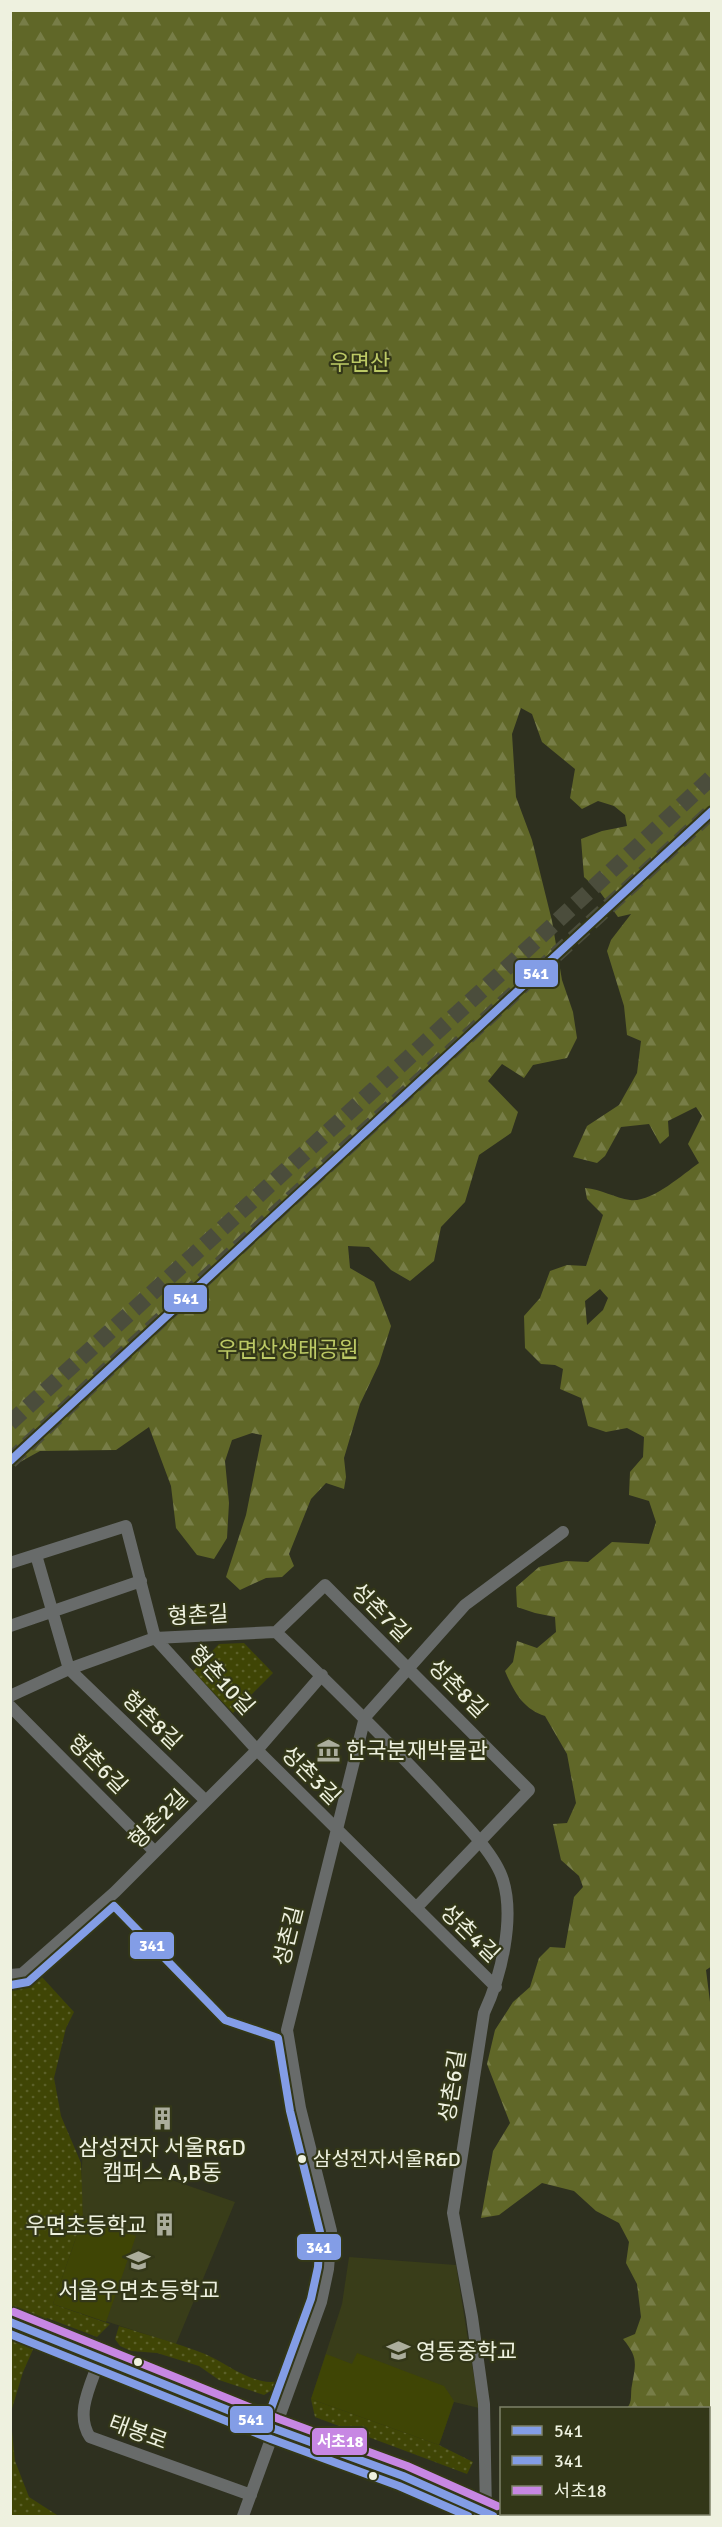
<svg xmlns="http://www.w3.org/2000/svg" width="722" height="2527" viewBox="0 0 722 2527" font-family="Signika,'Noto Sans KR',sans-serif">
<style>
.built{fill:#393d19}
.grass{fill:url(#grass-dots)}
.forest{fill:url(#forest-firs);fill-rule:evenodd}
.garden{fill:#3f4505}
.lines{fill:none;stroke-linecap:round;stroke-linejoin:round}
.minor-tunnel{stroke:#4b4d3c;stroke-width:12;stroke-dasharray:12 6;stroke-linecap:butt}
.highway-tunnel{stroke:#4b4d3c;stroke-width:16;stroke-dasharray:16 8;stroke-linecap:butt}
.minor{stroke:#686b6a;stroke-width:12}
.bus-1-casing{stroke:#333718;stroke-width:12}
.bus-2-casing{stroke:#333718;stroke-width:12}
.bus-3-casing{stroke:#333718;stroke-width:12}
.bus-1{stroke:#839de6;stroke-width:8}
.bus-2{stroke:#839de6;stroke-width:8}
.bus-3{stroke:#c787e3;stroke-width:8}
.bus-dot{fill:#eef1df;stroke:#333718;stroke-width:2}
.labels{text-anchor:middle;dominant-baseline:central;stroke-width:4.5;stroke-linejoin:round;paint-order:stroke}
.bus-label{font-size:20px;fill:#eef1df;stroke:#333718;text-anchor:start}
.park-label{font-size:22px;fill:#bcc965;stroke:#333718}
.street-label{font-size:22px;fill:#eef1df;stroke:#333718}
.poi-label{font-size:22px;fill:#eef1df;stroke:#333718;text-anchor:start}
.line-badge{stroke:#333718;stroke-width:2}
.badge-label{font-size:16px;text-anchor:middle;font-weight:bold;fill:#fff}
</style>
<defs>
<pattern id="grass-dots" width="8" height="8" patternUnits="userSpaceOnUse" patternTransform="scale(1.5)"><rect width="8" height="8" fill="#3f4505"/><path d="M2 2h.1M6 6h.1" fill="none" stroke="#5b6029" stroke-width="1.8" stroke-linecap="round"/></pattern>
<pattern id="forest-firs" width="22" height="20" patternUnits="userSpaceOnUse" patternTransform="scale(1.5)"><rect width="22" height="20" fill="#606728"/><path d="M5 1l3.5 6h-7zM16 11l3.5 6h-7z" fill="#777d47"/></pattern>
</defs>
<rect width="100%" height="100%" fill="#2e301f"/>
<path class="built" d="M83,2149L235,2202L176,2344L53,2304L83,2218L81,2181Z
M349,2257L456,2265L479,2408L454,2402L439,2445L311,2399L342,2304Z"/>
<path class="grass" d="M244,1643L273,1673L233,1713L193,1671L219,1644Z
M41,1976L74,2012L66,2028L54,2078L61,2116L81,2163L83,2218L53,2304L110,2324L97,2337L47,2318L23,2372L11,2412V1989Z
M119,2326C148,2335 177,2343 205,2354C226,2363 255,2387 278,2381L277,2387L264,2395L219,2380L199,2366L157,2353L131,2351L120,2346L115,2339Z
M311,2399L439,2445L473,2462L467,2474L315,2417Z
M11,2421L15,2461L29,2497L57,2515L56,2516H11Z"/>
<path class="forest" d="M11,10L711,11L712,1966L706,1970L712,2018L711,2516H607L612,2514H708V2408H627C633,2402 630,2393 632,2385C636,2363 638,2357 623,2339L635,2334L641,2317L637,2284L626,2263L629,2242L619,2223L596,2211L574,2191L542,2183L499,2215L481,2218L493,2151L510,2123L487,2064L495,2030L513,2002L530,1987L539,1958L550,1947L565,1948L574,1897L583,1887L579,1876L561,1860L553,1824L567,1823L576,1803L567,1754L545,1716C523,1709 514,1692 505,1671L513,1662L517,1641L537,1648L556,1632L555,1617L535,1613L517,1607L516,1587L539,1567L566,1561L588,1562L612,1542L649,1544L656,1522L649,1501L629,1495L630,1472L643,1457L644,1437L627,1428L606,1432L588,1426L581,1398L560,1389L563,1369L555,1365L541,1364L525,1348L524,1316L540,1298L550,1271L567,1265L586,1266L603,1215L587,1199L585,1188C601,1189 615,1198 630,1200C651,1203 682,1175 699,1163L688,1144L702,1116L696,1107L668,1121L669,1136L660,1144L649,1124L621,1127L605,1156L597,1163L573,1157L587,1126L619,1105L637,1073L641,1041L627,1035L624,1006L607,951L611,940L631,914L618,917L600,892L584,877L581,839L602,831L627,826L625,815L614,806L598,801L582,809L570,798L575,769L542,742L532,714L521,708L512,734L516,797L532,840L552,921L562,980L573,1012L577,1038L567,1058L533,1065L524,1078L502,1064L488,1081L518,1112L511,1133L479,1155L465,1202L441,1227L434,1261L410,1281L391,1270L369,1247L348,1246L350,1268L374,1282L391,1326L379,1364L360,1404L344,1458L346,1477L344,1489L326,1483L311,1499L289,1554L294,1566L282,1577L266,1578L240,1590L226,1577L246,1515L262,1435L252,1433L232,1440L225,1461L229,1503L227,1538L214,1559L197,1555L176,1528L171,1486L149,1427L116,1450L40,1451L11,1467ZM600,1289L608,1298L603,1310L587,1325L585,1301Z"/>
<path class="garden" d="M83,2218L136,2236L106,2322L53,2304Z
M357,2353L444,2386L454,2401L439,2445L311,2399L326,2354L352,2364Z"/>
<g class="lines">
<path class="minor-tunnel" d="M10,2322L39,2334"/>
<path class="highway-tunnel" d="M10,1423L525,951L712,777
M10,1461L199,1284L712,811"/>
<path class="minor" d="M36,1555L69,1669L206,1801
M10,1563L126,1526L155,1638L257,1750L496,1987
M10,1626L141,1581
M276,1632L325,1585L529,1790L416,1908
M10,1696L69,1669L155,1638L276,1632C332,1686 387,1740 440,1797C459,1818 495,1853 503,1880C515,1919 501,1977 484,2013L453,2213L472,2317L484,2404L486,2514
M10,1706L155,1852
M10,1975L22,1974L115,1892L257,1750L322,1675
M39,2334L275,2429L403,2476L492,2516
M100,2358C92,2383 74,2413 90,2437L251,2495
M243,2516L321,2302L328,2269L331,2231L300,2108L287,2030L365,1717L465,1605L563,1532"/>
<defs>
<path id="bus-1" d="M10,1461L712,811
M10,2322L275,2429L403,2476L493,2516"/>
<path id="bus-2" d="M11,1985L28,1982L114,1906L225,2020L278,2038L290,2111L320,2232L318,2267L311,2299L265,2425
M10,2334L271,2439L399,2486L468,2516"/>
<path id="bus-3" d="M14,2312L279,2419L407,2466L497,2506"/>
</defs>
<use href="#bus-1" class="bus-1-casing"/>
<use href="#bus-2" class="bus-2-casing"/>
<use href="#bus-3" class="bus-3-casing"/>
<use href="#bus-1" class="bus-1"/>
<use href="#bus-2" class="bus-2"/>
<use href="#bus-3" class="bus-3"/>
</g>
<defs>
<symbol id="museum-bare" viewBox="-9 -9 18 18"><path d="M0-6L6-3V-2H-6V-3ZM-5-1h2V3h-2ZM-1-1h2V3h-2ZM3-1h2V3H3ZM-6 4H6V6H-6Z" fill="#abad9c" stroke="#333718" stroke-width="2.5" paint-order="stroke"/></symbol>
<symbol id="building-bare" viewBox="-9 -9 18 18"><path d="M-4-6H4V6H1V3H-1V6H-4ZM-2.5-4.3h1.7v1.8h-1.7ZM.8-4.3h1.7v1.8H.8ZM-2.5-1h1.7V.8h-1.7ZM.8-1h1.7V.8H.8Z" fill="#abad9c" stroke="#333718" stroke-width="2.5" paint-order="stroke"/></symbol>
<symbol id="school-bare" viewBox="-9 -9 18 18"><path d="M0-5L7-2L0 1L-7-2ZM-4 1L0 2.5L4 1V4Q0 6-4 4Z" fill="#abad9c" stroke="#333718" stroke-width="2.5" paint-order="stroke"/></symbol>
</defs>
<g fill-rule="evenodd">
<use href="#museum-bare" x="312" y="1734" width="33" height="33"/>
<use href="#building-bare" x="146" y="2102" width="33" height="33"/>
<use href="#building-bare" x="148" y="2208" width="33" height="33"/>
<use href="#school-bare" x="122" y="2244" width="33" height="33"/>
<use href="#school-bare" x="382" y="2334" width="33" height="33"/>
</g>
<g class="bus-dot">
<circle cx="302" cy="2159" r="5"/>
<circle cx="138" cy="2362" r="5"/>
<circle cx="373" cy="2476" r="5"/>
</g>
<g class="labels">
<g class="bus-label">
<text x="313" y="2159">삼성전자서울R&amp;D</text>
</g>
<g class="park-label">
<text x="360" y="362">우면산</text>
<text x="288" y="1349">우면산생태공원</text>
</g>
<g class="street-label">
<text transform="translate(381 1612) rotate(45)">성촌7길</text>
<text transform="translate(198 1615) rotate(-3)">형촌길</text>
<text transform="translate(222 1680) rotate(48)">형촌10길</text>
<text transform="translate(458 1688) rotate(45)">성촌8길</text>
<text transform="translate(152 1720) rotate(44)">형촌8길</text>
<text transform="translate(98 1764) rotate(45)">형촌6길</text>
<text transform="translate(311 1775) rotate(45)">성촌3길</text>
<text transform="translate(158 1819) rotate(-45)">형촌2길</text>
<text transform="translate(470 1933) rotate(44)">성촌4길</text>
<text transform="translate(288 1936) rotate(-76)">성촌길</text>
<text transform="translate(452 2086) rotate(-81)">성촌6길</text>
<text transform="translate(138 2432) rotate(20)">태봉로</text>
</g>
<g class="poi-label">
<text x="346" y="1750">한국분재박물관</text>
<text x="162" y="2147" text-anchor="middle">삼성전자 서울R&amp;D<tspan x="162" dy="25">캠퍼스 A,B동</tspan></text>
<text x="147" y="2225" text-anchor="end">우면초등학교</text>
<text x="139" y="2290" text-anchor="middle">서울우면초등학교</text>
<text x="416" y="2351">영동중학교</text>
</g>
</g>
<g class="line-badge">
<rect x="514" y="959" width="45" height="29" rx="6" fill="#839de6"/>
<rect x="163" y="1284" width="45" height="29" rx="6" fill="#839de6"/>
<rect x="129" y="1931" width="46" height="29" rx="6" fill="#839de6"/>
<rect x="296" y="2233" width="46" height="28" rx="6" fill="#839de6"/>
<rect x="229" y="2405" width="45" height="29" rx="6" fill="#839de6"/>
<rect x="311" y="2427" width="57" height="29" rx="6" fill="#c787e3"/>
</g>
<g class="badge-label">
<text x="536" y="979">541</text>
<text x="186" y="1304">541</text>
<text x="152" y="1951">341</text>
<text x="319" y="2253">341</text>
<text x="251" y="2425">541</text>
<text x="340" y="2447">서초18</text>
</g>
<rect width="722" height="2527" fill="none" stroke="#eef1df" stroke-width="24"/>
<rect x="500" y="2407" width="210" height="108" fill="#333718" stroke="#7e8168" stroke-width="1.5"/>
<rect x="512" y="2426" width="30" height="9" fill="#839de6" stroke="#7e8168" stroke-width="1.5"/>
<text x="554" y="2437" font-size="18" fill="#eef1df">541</text>
<rect x="512" y="2456" width="30" height="9" fill="#839de6" stroke="#7e8168" stroke-width="1.5"/>
<text x="554" y="2467" font-size="18" fill="#eef1df">341</text>
<rect x="512" y="2486" width="30" height="9" fill="#c787e3" stroke="#7e8168" stroke-width="1.5"/>
<text x="554" y="2497" font-size="18" fill="#eef1df">서초18</text>
</svg>
